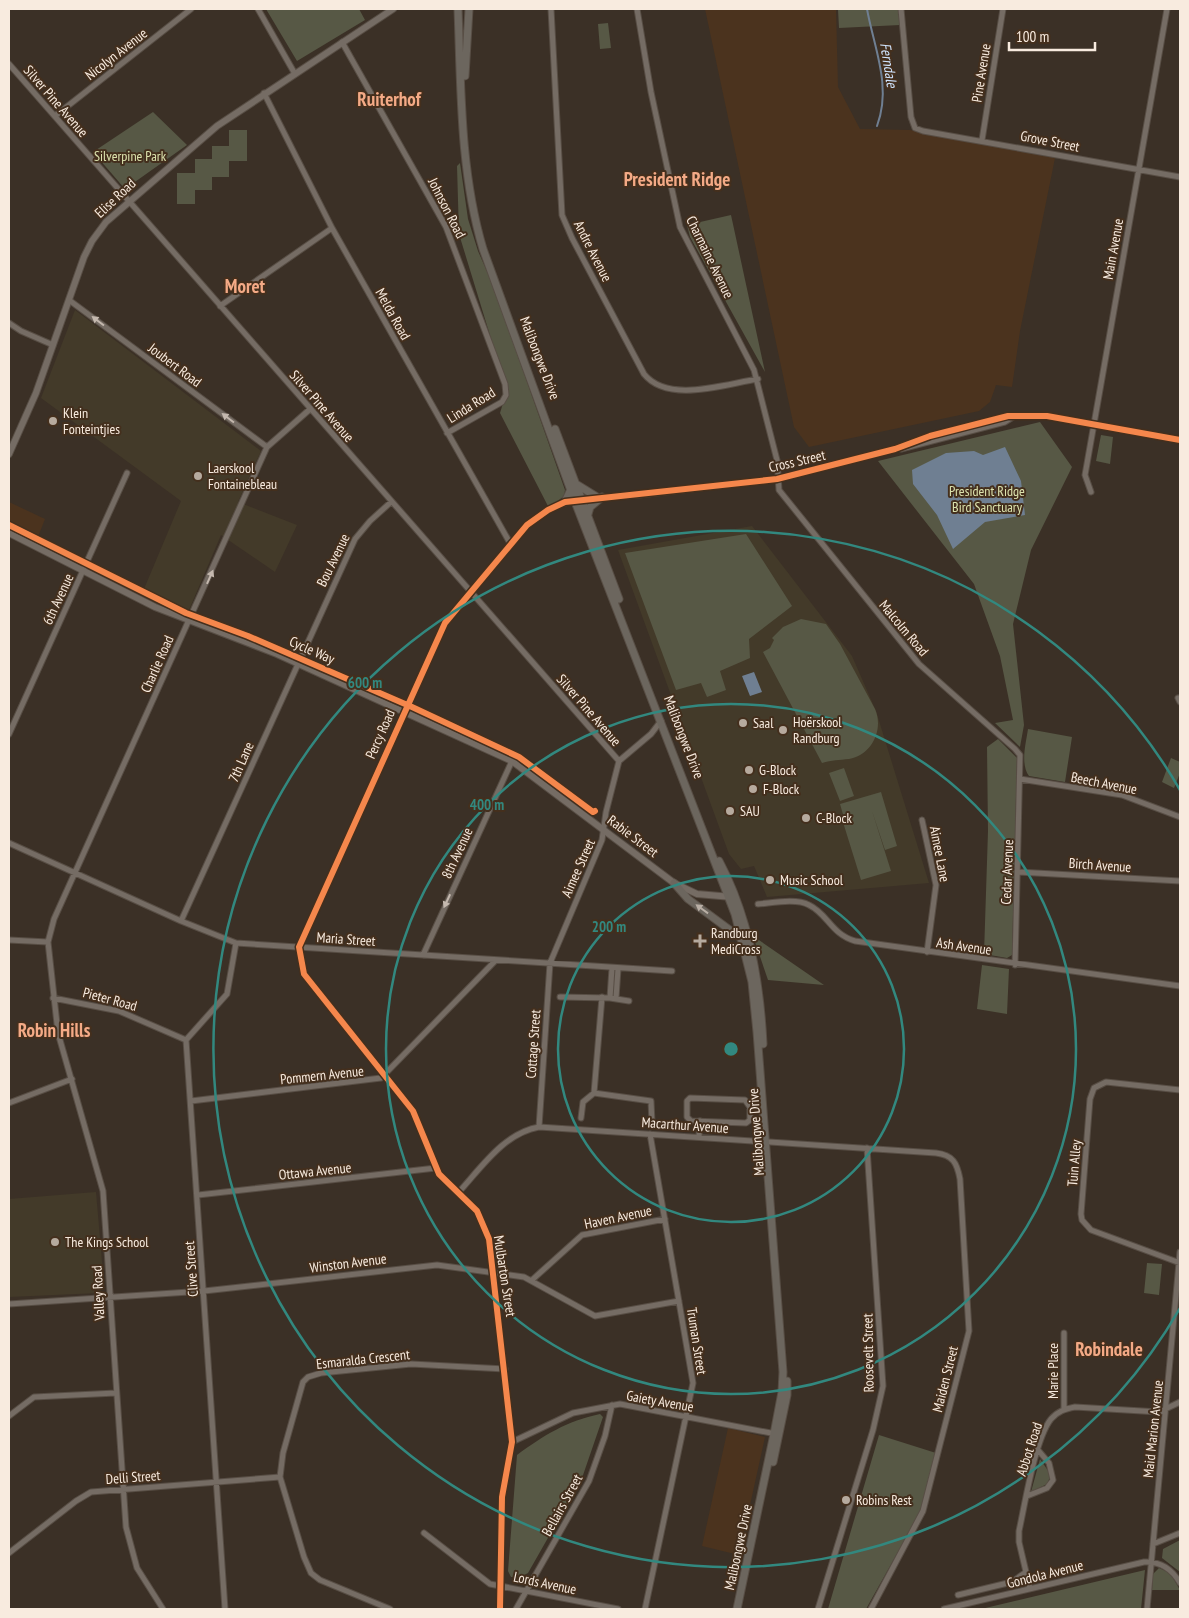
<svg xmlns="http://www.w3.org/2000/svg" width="1189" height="1618" viewBox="0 0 1189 1618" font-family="'PT Sans Narrow',sans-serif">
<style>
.built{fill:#4b331e}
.education{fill:#433a29}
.green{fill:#575845}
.water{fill:#6f7f92}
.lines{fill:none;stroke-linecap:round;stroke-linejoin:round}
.stream{stroke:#6f7f92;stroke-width:2}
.minor-casing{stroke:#584e45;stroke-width:7}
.tertiary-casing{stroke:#584e45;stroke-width:8}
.secondary-casing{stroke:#584e45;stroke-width:9}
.minor{stroke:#756c64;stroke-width:5}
.tertiary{stroke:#756c64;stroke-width:6}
.secondary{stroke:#6c665e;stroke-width:7}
.cycleway-casing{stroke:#442f1d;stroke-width:9}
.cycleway{stroke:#f5874c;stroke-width:6}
.oneway{fill:#c4b8ae}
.oneway2{fill:#b9afa5}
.ring{fill:none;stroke:#32887f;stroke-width:2.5}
.poi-dot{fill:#b6aa9e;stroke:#442f1d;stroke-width:2}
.labels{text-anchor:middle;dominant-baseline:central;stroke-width:4;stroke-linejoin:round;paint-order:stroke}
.street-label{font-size:14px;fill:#f8ebdf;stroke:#442f1d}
.park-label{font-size:14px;fill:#dce3ae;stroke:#442f1d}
.poi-label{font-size:14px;fill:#f8ebdf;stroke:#442f1d;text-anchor:start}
.water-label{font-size:15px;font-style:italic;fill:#cee3fd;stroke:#442f1d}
.district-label{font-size:19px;font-weight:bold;fill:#f4aa86;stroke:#442f1d}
.centre{fill:#32887f;stroke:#442f1d;stroke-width:2.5}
.ring-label{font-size:15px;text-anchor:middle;font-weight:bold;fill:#32887f;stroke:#442f1d;stroke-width:4;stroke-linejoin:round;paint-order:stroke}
</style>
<rect width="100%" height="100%" fill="#3b3026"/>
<path class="built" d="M705,9H836L838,87L860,129L910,130L1055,158L1020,331L1012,387L996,385L990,402L979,411L809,447L794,427Z
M9,502L45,519L36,542L9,529Z
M728,1428L765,1437L739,1555L702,1546Z"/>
<path class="education" d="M75,310L261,451L238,502L297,525L275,572L221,535L189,610L144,589L181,501L41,398Z
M752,526L852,656L876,711L929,883L767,897L754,866L741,869L729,854L618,550Z
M96,1192L104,1285L99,1293L9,1297V1199Z"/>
<path class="green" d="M266,9H359L365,20L297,61Z
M838,9H898L900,25L839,28Z
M608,23L611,48L600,49L598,24Z
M153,112L187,145L125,189L93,152Z
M229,130H247V161H229V177H212V190H195V204H177V173H195V159H212V146H229Z
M460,163L468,219L478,251L493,285L565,490L564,496L549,508L500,413L504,400V381L459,234L457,166Z
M731,215L765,372L690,237L687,225Z
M1040,422L1072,467L1031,550L1013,624L1024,725L1020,747L995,723L1013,720L1000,656L974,584L878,461Z
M1101,435L1113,437L1110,464L1096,461Z
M746,534L792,606L749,639L750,658L720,671L726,690L707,697L701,683L676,690L625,553Z
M801,619L826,624L840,644L875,709C884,729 872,755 849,759C839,760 832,760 822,763L763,652L770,648L774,640L772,638L783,627Z
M1028,729L1072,737L1065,782L1029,776C1020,764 1026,743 1028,729Z
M998,739L1017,758L1012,955L1007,958L984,954L988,831L987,747Z
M1171,758L1180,762V773L1174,788L1162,782Z
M844,768L854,796L840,801L829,773Z
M881,792L897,846L885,850L872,811L891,871L861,880L842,819L844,818L840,804Z
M753,936L824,985L768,980Z
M982,965L1009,969L1007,1014L977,1009Z
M1147,1263L1162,1264L1159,1295L1144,1293Z
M600,1414L603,1417L582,1478L528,1573L520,1577H511L508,1571L517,1455C544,1435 567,1421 600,1414Z
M879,1435L936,1453L922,1509L866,1609H828Z
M1040,1459L1051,1475L1047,1484L1031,1492Z
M1180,1540V1572L1162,1558L1163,1549Z
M1159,1568L1170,1573L1180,1590H1152L1153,1574Z
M1145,1570L1141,1609H981Z"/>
<path class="water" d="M1005,447L1021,481L1025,515L985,522L953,549L937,515L913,484L912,470L946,453L974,451L983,455Z
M754,672L762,692L750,696L742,676Z"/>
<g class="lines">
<path class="stream" d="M867,9C874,48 892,86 877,126"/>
<defs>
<path id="minor" d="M258,9L295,74
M551,9L562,215L572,238L644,374C668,404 725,384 758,379
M637,9L651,92L680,227L754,370L777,460L779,490L919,664L1015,749L1020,755L1015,965
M901,9L911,117L915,128L923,131L1180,177
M342,42L446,227L505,384L506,395L502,402L447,433
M9,64L619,761
M264,93L332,228L510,543
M55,116L191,9
M982,140L1003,9
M69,300L267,447
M220,306L332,228
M9,323L21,331L53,345
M901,449L1005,422L1013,417
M1091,492L1085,475L1167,9
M580,499L639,495L777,479L895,449L930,436L1008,416H1047L1180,440
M1178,698L1180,702
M9,734L127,473
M1020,779L1122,795L1180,817
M922,820L936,885L927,952
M9,843L181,921L236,943L672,971
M1018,872L1180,881
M758,904C772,903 796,898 809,905C828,914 831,934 855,941L1180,986
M181,921L355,539L370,521L391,502
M9,940L48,942
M423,955L512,761
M560,997L610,998L629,1001
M53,998L119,1011L186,1040
M610,998L612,968
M616,998L618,969
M1180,1090L1106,1082L1094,1088L1090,1099L1081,1214L1082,1220L1091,1230L1180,1263
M594,1093L602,997
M690,1098L745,1100L750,1107V1120L746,1123L691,1121L687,1117V1101Z
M191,1101L381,1078L496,960
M9,1103L72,1079
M581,1118L583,1102L594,1093L651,1101L652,1123
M539,1127L550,963L602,840L606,812L619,761L651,734L661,721
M699,1137L700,1121
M458,1193C481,1168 504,1133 539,1127L936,1153C953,1155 957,1163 960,1179L969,1331L923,1511L871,1609
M198,1195L436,1168
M532,1280L582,1235L665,1219
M9,1304L204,1291L437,1265L524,1277L595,1316L679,1301
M1064,1333V1409
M9,1416L34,1397L116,1393
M512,1442L573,1413L620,1404L776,1434
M1027,1496L1047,1488L1053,1480L1049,1463L1038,1450
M424,1533L490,1584L618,1609
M1153,1544L1180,1533
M9,1553L76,1501L91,1492L280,1477
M1030,1589L1019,1542V1531C1025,1504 1035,1439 1051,1419C1058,1411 1065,1409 1075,1407L1159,1412L1180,1402
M958,1595L1012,1582L1026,1572
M163,1609L137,1568L126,1527L103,1191L58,1033L48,942L54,919L267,447L309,410
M225,1609L186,1040L227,994L236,943
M390,1609L320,1580L311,1573L304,1557L280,1477L283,1453L303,1382L308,1377L321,1373L411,1364L505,1369
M500,1609L502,1497L512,1442L489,1239L477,1211L439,1174L413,1111L304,974L299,947L445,623L527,525L548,510L566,501
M516,1609L589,1481L605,1436L612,1405
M645,1609L693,1383L650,1134
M818,1609L873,1430L883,1386L867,1148
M944,1609L1144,1562C1161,1561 1172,1569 1180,1583
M1147,1609L1180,1252"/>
<path id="tertiary" d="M9,454L36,393L84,257L92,241L106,222L217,126L393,9
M9,533L155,607L277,654L512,761L674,883L697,894L732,897"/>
<path id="secondary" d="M458,9C461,89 460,172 483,249L574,499L735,914L752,982L757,1032L783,1372L782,1392L774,1434L737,1609
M465,76L469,9
M555,429L619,599
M576,484L597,497
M565,502L571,489
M588,514L590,507L602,497
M719,861C749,917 760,982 763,1044
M674,883L688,899L742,939
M773,1462L787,1395V1381"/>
</defs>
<use href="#minor" class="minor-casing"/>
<use href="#tertiary" class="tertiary-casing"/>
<use href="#secondary" class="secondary-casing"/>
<use href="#minor" class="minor"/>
<use href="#tertiary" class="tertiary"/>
<use href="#secondary" class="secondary"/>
<defs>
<path id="cycleway" d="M9,525L186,613L248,636L412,707L519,757L593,812L595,811
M500,1609L502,1497L512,1442L489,1239L477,1211L439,1174L413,1111L304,974L299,947L445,623L527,525L548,510L565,502L777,479L895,449L930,436L1008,416H1047L1180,440"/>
</defs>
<use href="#cycleway" class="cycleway-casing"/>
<use href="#cycleway" class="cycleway"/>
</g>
<defs><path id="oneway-solid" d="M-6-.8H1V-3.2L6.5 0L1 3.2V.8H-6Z" transform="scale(1.25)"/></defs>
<g class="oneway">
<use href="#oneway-solid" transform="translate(98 321) rotate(-143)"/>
<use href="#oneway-solid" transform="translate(228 418) rotate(-143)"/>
<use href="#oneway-solid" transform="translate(210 577) rotate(-66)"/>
<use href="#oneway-solid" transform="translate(447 901) rotate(115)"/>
</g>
<use class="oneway2" href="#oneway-solid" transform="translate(702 909) rotate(-144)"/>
<g class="ring">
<circle cx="731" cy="1049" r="173"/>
<circle cx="731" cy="1049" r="345"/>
<path d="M1180 1308A518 518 0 1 1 1180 790"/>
</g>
<g class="poi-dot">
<circle cx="53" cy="421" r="5"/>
<circle cx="198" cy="476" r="5"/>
<circle cx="743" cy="723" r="5"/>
<circle cx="783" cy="730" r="5"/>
<circle cx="749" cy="770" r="5"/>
<circle cx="753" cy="789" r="5"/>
<circle cx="730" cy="811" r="5"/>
<circle cx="806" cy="818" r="5"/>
<circle cx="770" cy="880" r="5"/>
<path d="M697.5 933.5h5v5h5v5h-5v5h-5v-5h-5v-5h5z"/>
<circle cx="55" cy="1242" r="5"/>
<circle cx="846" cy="1500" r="5"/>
</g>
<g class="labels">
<g class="street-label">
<text transform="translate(116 54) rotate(-38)">Nicolyn Avenue</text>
<text transform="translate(981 73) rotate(-81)">Pine Avenue</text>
<text transform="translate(56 101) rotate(49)">Silver Pine Avenue</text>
<text transform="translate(1050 141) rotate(11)">Grove Street</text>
<text transform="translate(115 198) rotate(-43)">Elise Road</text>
<text transform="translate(447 208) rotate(63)">Johnson Road</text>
<text transform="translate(1113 249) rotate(-80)">Main Avenue</text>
<text transform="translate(593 251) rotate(63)">Andre Avenue</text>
<text transform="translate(710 257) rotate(64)">Charmaine Avenue</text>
<text transform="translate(393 314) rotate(61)">Melda Road</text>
<text transform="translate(540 358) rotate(69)">Malibongwe Drive</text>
<text transform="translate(175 365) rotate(37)">Joubert Road</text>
<text transform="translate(471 405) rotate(-32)">Linda Road</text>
<text transform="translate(322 406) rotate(49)">Silver Pine Avenue</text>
<text transform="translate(797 461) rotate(-13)">Cross Street</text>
<text transform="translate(333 560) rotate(-64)">Bou Avenue</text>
<text transform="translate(58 599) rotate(-65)">6th Avenue</text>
<text transform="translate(904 628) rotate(50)">Malcolm Road</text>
<text transform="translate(312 650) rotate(24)">Cycle Way</text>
<text transform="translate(157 664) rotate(-66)">Charlie Road</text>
<text transform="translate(589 710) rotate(49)">Silver Pine Avenue</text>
<text transform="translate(380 734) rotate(-66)">Percy Road</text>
<text transform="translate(684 737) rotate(69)">Malibongwe Drive</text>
<text transform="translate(241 762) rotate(-66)">7th Lane</text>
<text transform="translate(1104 783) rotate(11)">Beech Avenue</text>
<text transform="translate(633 836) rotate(37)">Rabie Street</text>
<text transform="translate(457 853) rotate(-65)">8th Avenue</text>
<text transform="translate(940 854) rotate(79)">Aimee Lane</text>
<text transform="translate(1100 865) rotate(4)">Birch Avenue</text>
<text transform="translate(578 868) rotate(-66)">Aimee Street</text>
<text transform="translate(1007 872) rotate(-88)">Cedar Avenue</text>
<text transform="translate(346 939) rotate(4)">Maria Street</text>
<text transform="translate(964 946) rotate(8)">Ash Avenue</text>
<text transform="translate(110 999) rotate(15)">Pieter Road</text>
<text transform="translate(533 1044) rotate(-86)">Cottage Street</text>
<text transform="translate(322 1075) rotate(-6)">Pommern Avenue</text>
<text transform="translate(685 1125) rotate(4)">Macarthur Avenue</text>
<text transform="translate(756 1132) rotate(-94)">Malibongwe Drive</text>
<text transform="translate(1074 1163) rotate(-85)">Tuin Alley</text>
<text transform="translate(315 1171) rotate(-6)">Ottawa Avenue</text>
<text transform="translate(618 1217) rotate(-12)">Haven Avenue</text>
<text transform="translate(348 1263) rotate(-7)">Winston Avenue</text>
<text transform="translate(191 1269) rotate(-94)">Clive Street</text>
<text transform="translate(505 1276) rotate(81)">Mulbarton Street</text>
<text transform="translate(98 1293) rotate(-93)">Valley Road</text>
<text transform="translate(697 1341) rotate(81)">Truman Street</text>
<text transform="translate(868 1353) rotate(-91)">Roosevelt Street</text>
<text transform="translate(363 1359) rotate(-6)">Esmaralda Crescent</text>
<text transform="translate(1053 1371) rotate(-90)">Marie Place</text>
<text transform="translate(945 1379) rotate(-76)">Maiden Street</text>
<text transform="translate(660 1401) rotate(10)">Gaiety Avenue</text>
<text transform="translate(1153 1429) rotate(-84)">Maid Marion Avenue</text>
<text transform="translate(1029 1449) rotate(-72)">Abbot Road</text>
<text transform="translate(133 1477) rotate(-4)">Delli Street</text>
<text transform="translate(562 1505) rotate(-61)">Bellairs Street</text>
<text transform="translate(738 1547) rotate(-78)">Malibongwe Drive</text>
<text transform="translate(1045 1574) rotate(-14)">Gondola Avenue</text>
<text transform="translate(545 1583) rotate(12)">Lords Avenue</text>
</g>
<g class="park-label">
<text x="130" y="156">Silverpine Park</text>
<text x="987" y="491">President Ridge<tspan x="987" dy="16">Bird Sanctuary</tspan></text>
</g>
<g class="poi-label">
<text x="63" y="413">Klein<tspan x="63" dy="16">Fonteintjies</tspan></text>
<text x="208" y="468">Laerskool<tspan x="208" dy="16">Fontainebleau</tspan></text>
<text x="793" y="722">Hoërskool<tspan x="793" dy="16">Randburg</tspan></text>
<text x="753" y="723">Saal</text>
<text x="759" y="770">G-Block</text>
<text x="763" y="789">F-Block</text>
<text x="740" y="811">SAU</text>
<text x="816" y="818">C-Block</text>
<text x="780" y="880">Music School</text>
<text x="711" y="933">Randburg<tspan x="711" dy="16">MediCross</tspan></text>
<text x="65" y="1242">The Kings School</text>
<text x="856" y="1500">Robins Rest</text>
</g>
<g class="water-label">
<text transform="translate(889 65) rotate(81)">Ferndale</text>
</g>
<g class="district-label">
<text x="389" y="99">Ruiterhof</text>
<text x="677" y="179">President Ridge</text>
<text x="245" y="286">Moret</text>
<text x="54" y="1030">Robin Hills</text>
<text x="1109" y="1349">Robindale</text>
</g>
</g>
<circle cx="731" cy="1049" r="8" class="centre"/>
<g class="ring-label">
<text x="365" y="688">600 m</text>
<text x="487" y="810">400 m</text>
<text x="609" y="932">200 m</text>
</g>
<rect width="1189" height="1618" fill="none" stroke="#f8ebdf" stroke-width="20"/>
<path d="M1009 42v8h86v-8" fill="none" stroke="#f8ebdf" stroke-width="2.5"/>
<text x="1016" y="42" font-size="15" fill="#f8ebdf" stroke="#442f1d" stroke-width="4" paint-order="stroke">100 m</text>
</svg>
